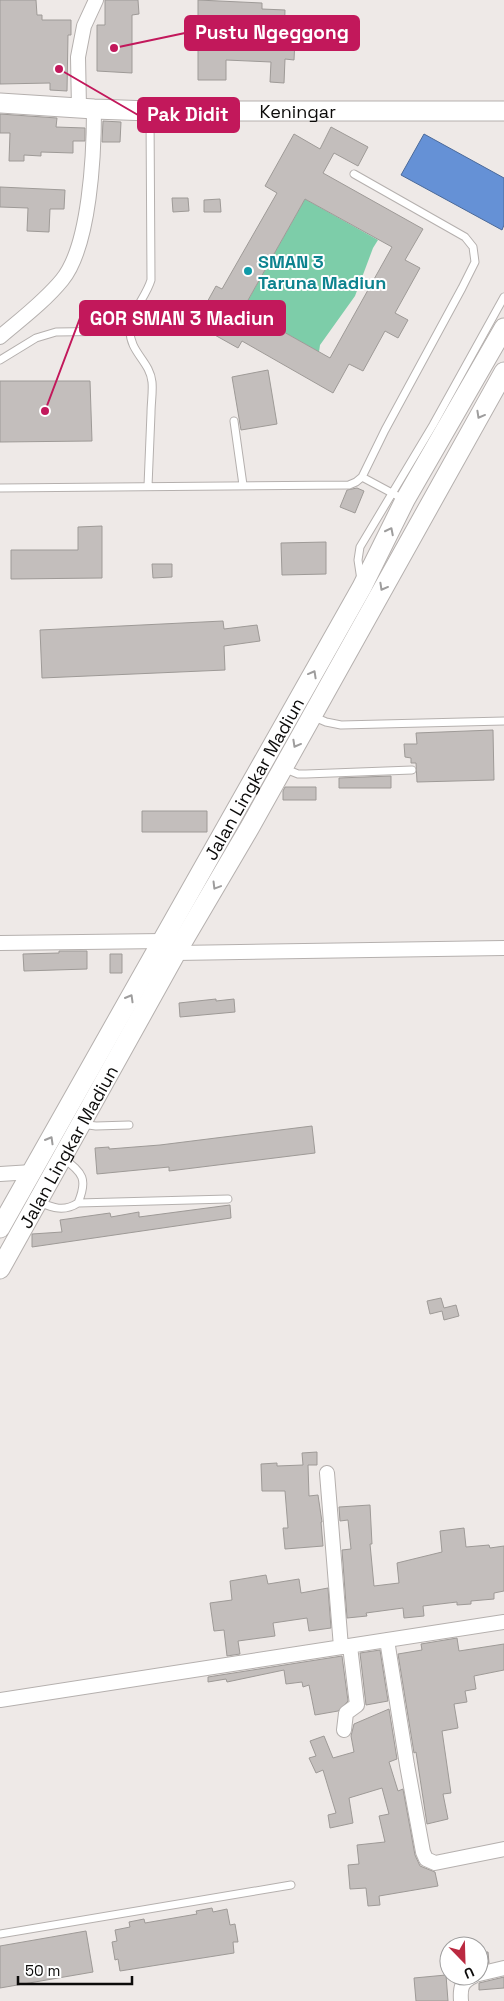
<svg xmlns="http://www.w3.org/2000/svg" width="504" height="2001" viewBox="0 0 504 2001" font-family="'Space Grotesk',sans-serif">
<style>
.green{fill:#7dcda9}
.water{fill:#6591d6;stroke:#4a6999}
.building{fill:#c3bebc;stroke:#9e9a97;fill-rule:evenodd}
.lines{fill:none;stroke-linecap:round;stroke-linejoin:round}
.lane-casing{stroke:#b5b0ae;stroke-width:9}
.street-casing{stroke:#b5b0ae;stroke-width:16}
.secondary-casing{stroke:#b5b0ae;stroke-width:21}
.lane{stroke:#fff;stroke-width:7}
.street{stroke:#fff;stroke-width:14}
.secondary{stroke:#fff;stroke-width:19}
.oneway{stroke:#9e9d9d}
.culture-dot{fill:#0f9aa8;stroke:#fff;stroke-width:2}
.labels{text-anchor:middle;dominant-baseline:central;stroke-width:4;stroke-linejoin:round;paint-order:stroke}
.street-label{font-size:18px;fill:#0c0b0a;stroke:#fff}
.culture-label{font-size:18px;font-weight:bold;fill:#0d838f;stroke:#fff;text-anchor:start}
.leader{fill:none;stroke:#c2185b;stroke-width:2}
.callout-dot{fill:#c2185b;stroke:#fff;stroke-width:2}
.callout{fill:#c2185b;stroke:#c2185b;stroke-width:2}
.callout-label{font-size:19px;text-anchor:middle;font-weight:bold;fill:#fff}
</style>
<rect width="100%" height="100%" fill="#eee9e7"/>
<path class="green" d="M305,199L378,240L373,248L355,296L320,345L319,352L243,309Z"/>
<path class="water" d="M424,134L504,178V225L502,230L401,175Z"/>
<path class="building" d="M0,0H36L37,15H42V20H71V35H68L67,91L50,90V83L0,84Z
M105,0H138L139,14L132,15V73L97,71V25H105Z
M198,0L262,3V9L285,10L284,40H295L294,60L285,59L284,83L270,82L271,62L226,60V80H198Z
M0,114L57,118L56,127L85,128V141H73V153L41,152V156L24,155V161H9L10,133H0Z
M103,121L121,122L120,142H102Z
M331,127L368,147L358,166L334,153L323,173L423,229L405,260L420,268L395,313L408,320L398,338L385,331L363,371L349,364L333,393L242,341L238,348L195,324L216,286L222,289L277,193L265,186L294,134L320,149ZM305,199L392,247L330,358L243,309Z
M0,187L65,190L64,209H50L49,232L27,231L28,208L0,207Z
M172,198H188L189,211L173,212Z
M220,199L221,212H204V200Z
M268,370L277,424L241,430L232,377Z
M0,381H90L92,441L0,442Z
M357,488L364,491L355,513L340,507L347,490Z
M102,526V578L11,579V550H78V527Z
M326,542V574L282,575L281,543Z
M152,564H172V577L153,578Z
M223,621L224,629L257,625L260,641L224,646L225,670L42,678L40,630Z
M493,730L494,780L417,782L416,763H411V758L405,757L404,744H417L416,733Z
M391,776V788H339V778Z
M285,787H316V800H283V791Z
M142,811H207V832H142Z
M59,951H87V969L24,971L23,954L59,953Z
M110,954H122V973H110Z
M216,999V1001L234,999L235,1012L180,1017L179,1003Z
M312,1126L315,1153L169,1171V1167L97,1174L95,1148L109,1147V1149L160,1145Z
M230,1205L231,1218L32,1247V1234L62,1232L60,1220L110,1213L111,1217L139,1212V1217Z
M441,1298L444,1308L456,1305L459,1316L444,1320L442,1311L430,1314L427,1301Z
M317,1452V1465H308L309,1496L318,1495L322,1522H321L323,1546L285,1549L283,1528H288L285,1491H262L261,1464L277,1463V1466L303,1465L302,1453Z
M370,1505L372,1544H370L374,1586L399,1583L397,1563L442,1552L440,1531L464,1528L466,1547L489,1545L490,1548L504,1546V1591L494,1593V1599L471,1601V1604L457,1605V1602L423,1606L424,1616L404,1618L403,1608L366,1613L367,1616L347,1618L342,1550L351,1549L348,1520L340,1521L339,1507Z
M266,1575L268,1584L299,1579L301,1593L328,1588L331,1628L309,1631L307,1618L273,1623L275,1636L238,1641L240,1654L227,1656L224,1630L214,1631L210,1603L232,1600L230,1581Z
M457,1638L459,1651L504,1644V1670L474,1676L476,1689L465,1691L467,1702L454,1704L458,1728L442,1731L451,1793L443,1794L448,1819L427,1824L416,1752L414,1753L398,1654L422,1650L421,1644Z
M380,1650L388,1701L366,1705L360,1653Z
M342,1656L348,1701L338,1711L315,1715L309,1685L303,1687L302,1682L286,1684L284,1670L227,1682L226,1679L208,1682V1677Z
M389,1709L397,1759L389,1762L398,1791L403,1789L415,1855L420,1866L435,1872L438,1886L379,1896L380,1905L368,1906L366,1888L350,1889L348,1865L359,1864L357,1845L385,1842L379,1816L389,1814L382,1788L349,1798L353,1823L330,1828L328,1815L336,1813L323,1770L316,1773L309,1758L316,1756L310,1741L324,1736L333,1758L354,1752L351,1736L354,1724Z
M212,1908L213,1912L227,1909L230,1925L235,1924L238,1942H233L234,1953L120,1971L118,1959L115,1960L112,1942L117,1941L115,1930L130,1927L129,1922L144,1919L145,1923L197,1914L196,1911Z
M86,1931L93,1972L0,1988V1946Z
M479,1952H488L489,1963L479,1965Z
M446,1975L448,2001H416L414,1978Z
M504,1977V1988L479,1990V1983Z"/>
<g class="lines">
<defs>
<path id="lane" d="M354,174L465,237L473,247L475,262L462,288L385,430L362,477L405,500
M0,360L36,338L56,332L130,331
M234,421L243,485
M148,486C149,462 150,437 151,413C151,403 153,392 152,382C150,361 129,352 130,329C131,311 146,297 151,280L150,113
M0,488L349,485L356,482L362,477
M361,580L358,560L360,547L433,425L504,297
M312,716L326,722L341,725L504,721
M283,768L298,774H306L412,770
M81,1124L96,1126L129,1125
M39,1202C53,1208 64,1212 78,1203C88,1179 83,1173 63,1158
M78,1203L228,1199
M0,1934L291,1885"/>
<path id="street" d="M79,108L78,57L84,26L96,0
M0,337C21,319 44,302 62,280C90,246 94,154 94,109
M0,943L163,941
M176,953L504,948
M0,1174L32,1172
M327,1473L341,1647
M387,1640L407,1765L423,1852L426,1859L435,1863L504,1849
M0,1700L504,1622
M344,1730L346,1713L357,1705L350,1646
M479,1974L504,1968
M461,2001C460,1988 461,1982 474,1976"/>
<g id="secondary">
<path id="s1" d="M0,103L94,109L150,111H504"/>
<path id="s2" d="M0,1228L362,587L405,500L504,328"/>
<path id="s3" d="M0,1269L176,953L250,827L504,372"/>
</g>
</defs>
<use href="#lane" class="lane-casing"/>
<use href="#street" class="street-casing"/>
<use href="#secondary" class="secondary-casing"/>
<use href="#lane" class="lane"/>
<use href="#street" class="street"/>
<use href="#secondary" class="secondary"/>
</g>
<defs><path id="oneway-chevron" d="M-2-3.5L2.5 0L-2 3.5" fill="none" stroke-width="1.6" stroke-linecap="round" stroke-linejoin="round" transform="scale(1.25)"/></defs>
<g class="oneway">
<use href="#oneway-chevron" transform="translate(480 415) rotate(119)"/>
<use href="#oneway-chevron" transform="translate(390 531) rotate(-63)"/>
<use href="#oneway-chevron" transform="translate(383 587) rotate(119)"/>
<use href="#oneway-chevron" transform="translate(313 674) rotate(-61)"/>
<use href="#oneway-chevron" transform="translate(296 744) rotate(119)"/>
<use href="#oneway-chevron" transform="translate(216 886) rotate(121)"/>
<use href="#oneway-chevron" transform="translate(130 998) rotate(-60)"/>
<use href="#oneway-chevron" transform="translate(50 1140) rotate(-60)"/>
</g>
<circle class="culture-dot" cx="248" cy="271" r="5"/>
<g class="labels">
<g class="street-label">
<text stroke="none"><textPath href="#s1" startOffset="298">Keningar</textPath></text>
<text stroke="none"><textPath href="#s2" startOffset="516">Jalan Lingkar Madiun</textPath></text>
<text stroke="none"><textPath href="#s3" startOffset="140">Jalan Lingkar Madiun</textPath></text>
</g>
<g class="culture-label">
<text x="258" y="261">SMAN 3<tspan x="258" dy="21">Taruna Madiun</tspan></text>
</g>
</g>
<path class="leader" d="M114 48L185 33M59 69L138 115M45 411L80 318"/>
<g class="callout-dot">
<circle cx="114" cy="48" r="5"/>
<circle cx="59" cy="69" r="5"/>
<circle cx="45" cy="411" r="5"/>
</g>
<g class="callout">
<rect x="185" y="16" width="174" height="34" rx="5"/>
<rect x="138" y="98" width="101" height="34" rx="5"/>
<rect x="80" y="301" width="205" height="34" rx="5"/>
</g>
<g class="callout-label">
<text x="272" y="39">Pustu Ngeggong</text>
<text x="188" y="121">Pak Didit</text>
<text x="182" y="325">GOR SMAN 3 Madiun</text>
</g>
<g transform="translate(464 1961) rotate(157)"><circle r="24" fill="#ffffff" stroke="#9e9d9d"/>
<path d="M0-4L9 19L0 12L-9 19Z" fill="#ba2940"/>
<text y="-8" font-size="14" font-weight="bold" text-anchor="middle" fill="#0c0b0a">U</text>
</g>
<path d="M18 1976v8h114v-8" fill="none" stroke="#0c0b0a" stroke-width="2.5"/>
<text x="25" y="1976" font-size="15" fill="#0c0b0a" stroke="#ffffff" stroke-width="4" paint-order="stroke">50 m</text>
</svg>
